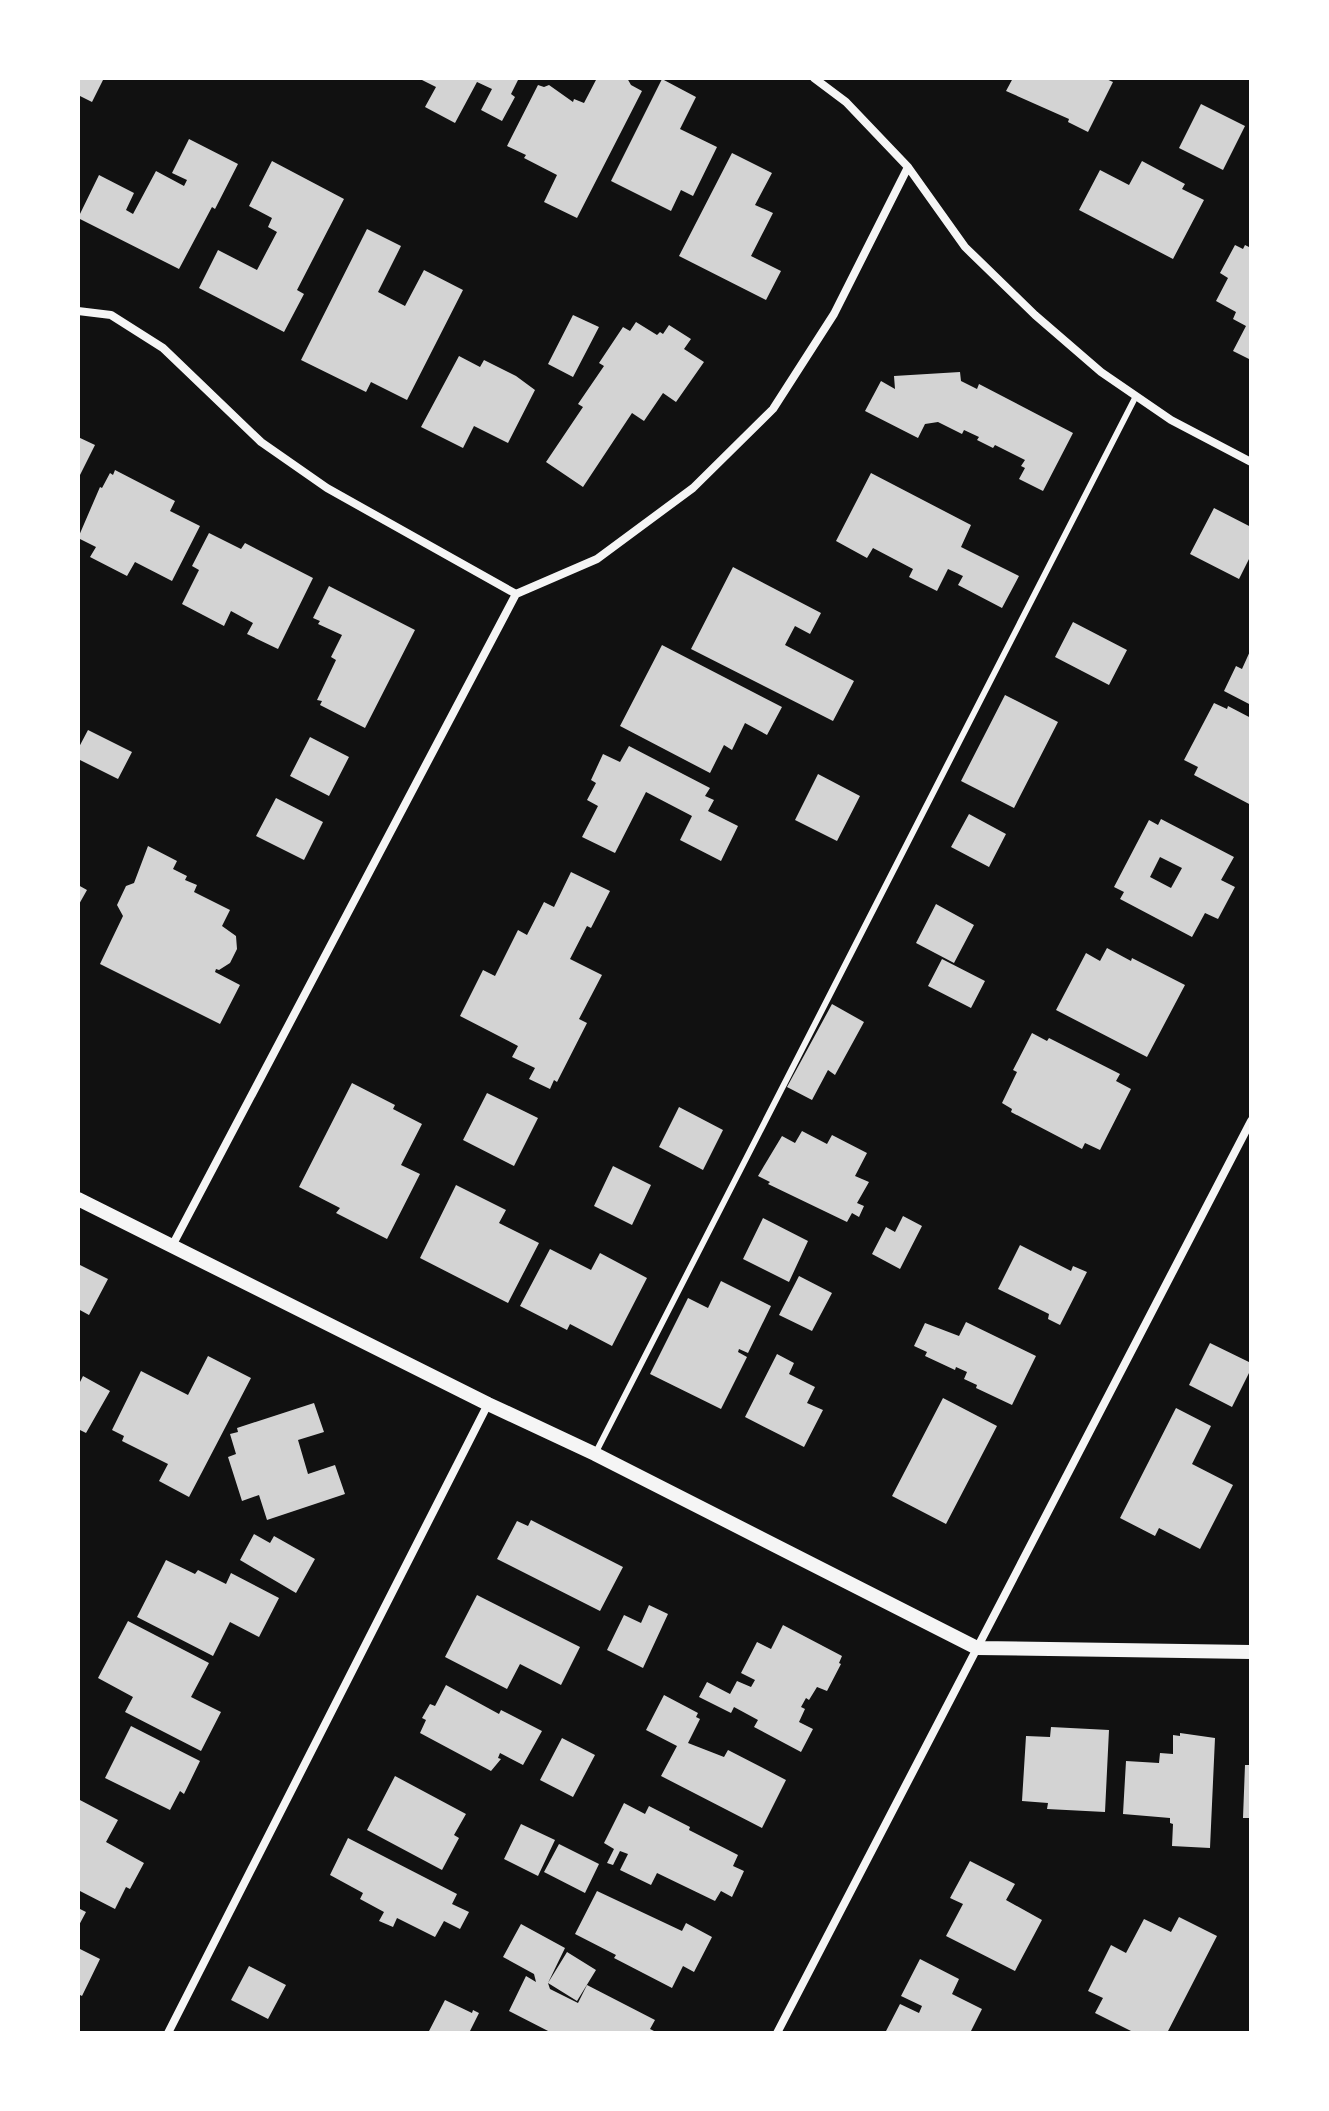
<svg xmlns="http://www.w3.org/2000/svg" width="1329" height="2111" viewBox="0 0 1329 2111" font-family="'Nunito Sans',sans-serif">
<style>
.building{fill:#d3d3d3;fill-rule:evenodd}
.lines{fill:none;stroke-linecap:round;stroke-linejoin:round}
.service{stroke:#f5f5f5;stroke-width:6}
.minor{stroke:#f5f5f5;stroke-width:8}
.tertiary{stroke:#f5f5f5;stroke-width:14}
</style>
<rect width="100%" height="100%" fill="#111"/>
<path class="building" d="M78,78H104L92,102L78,95Z
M418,78H519L511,94L515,97L502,121L481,110L492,89L477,82L455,123L425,107L436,87Z
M597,78H627L631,85L642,91L577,218L544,202L557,175L524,158L526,155L507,146L538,85L544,87L549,85L573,102L574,99L584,103Z
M1013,78H1104L1113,82L1088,132L1068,122L1069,119L1006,91Z
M662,79L696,97L680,129L717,147L693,196L681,190L671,211L611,181Z
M1201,104L1245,126L1223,170L1179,148Z
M189,139L238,164L215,209L212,207L179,269L78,218L99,175L134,193L126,210L133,214L156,171L184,186L187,180L172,173Z
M732,153L772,173L755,205L773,213L751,256L781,271L766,300L679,256Z
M272,161L344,199L297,290L304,294L284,332L199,288L218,250L257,270L277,232L268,227L272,218L249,206Z
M1142,161L1185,184L1182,189L1204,200L1173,259L1079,210L1100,170L1129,185Z
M367,229L401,246L378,292L405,306L424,270L463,290L407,400L371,382L366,392L301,360Z
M1235,245L1243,249L1245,245L1251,248V360L1233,351L1246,326L1233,319L1236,312L1216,301L1228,278L1220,273Z
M573,315L599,327L573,377L548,364Z
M636,322L657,335L660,332L663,334L669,325L691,339L684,349L704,362L676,402L663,393L644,421L632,413L583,487L546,462L583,407L578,404L604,366L599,363L623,327L630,331Z
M459,356L480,367L484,360L516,376L535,390L508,443L474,426L463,448L421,427Z
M960,372L961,381L977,389L979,384L1073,433L1043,491L1019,479L1025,468L1021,466L1025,460L995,445L993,448L977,440L979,437L964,430L962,434L938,422L925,424L918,438L865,411L881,381L895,389L894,376Z
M78,437L95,445L78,479Z
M115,470L175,501L170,511L200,526L172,581L135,562L127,576L90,557L96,547L78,538L100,487L102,488L110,473L113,475Z
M871,473L971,525L961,547L1019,576L1002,608L958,585L963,576L948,569L937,591L909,577L913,569L873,548L867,558L836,541Z
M1214,508L1251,527V555L1239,579L1190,554Z
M209,533L241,549L245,543L313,578L278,649L247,634L253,623L231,611L224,626L182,604L199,570L192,566Z
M733,567L821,613L810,634L795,626L785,645L854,681L833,721L691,649Z
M329,586L415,630L365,728L320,705L322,701L317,700L336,660L331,657L342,635L318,624L320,621L313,618Z
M1073,622L1127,650L1109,685L1055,657Z
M662,645L782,707L767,735L745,723L732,750L724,745L710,773L620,726Z
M1251,649V705L1224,691L1236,666L1242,669Z
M1005,695L1058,722L1014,808L961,781Z
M1214,703L1227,709L1228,706L1251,718V805L1194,775L1198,767L1184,760Z
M88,730L132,752L118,779L78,759V749Z
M310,737L349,757L329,796L290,776Z
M629,746L710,788L705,796L714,800L708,811L738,826L721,861L680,840L692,816L646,792L615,853L582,837L598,806L587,800L596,783L591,780L603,754L620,762Z
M818,774L860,796L837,841L795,820Z
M276,798L323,822L304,860L256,836Z
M969,814L1006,834L989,867L951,847Z
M1161,819L1234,857L1221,880L1235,887L1218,919L1205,913L1192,937L1120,899L1124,892L1114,887L1149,820L1158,825ZM1160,857L1182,868L1171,888L1150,877Z
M148,846L177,861L173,869L187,876L185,880L197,885L194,892L230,910L222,926L236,936L237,949L230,963L219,970L216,969L215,972L240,985L220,1024L100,964L123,916L117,905L126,886L134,883Z
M571,872L610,891L591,928L587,926L570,959L602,975L579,1019L587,1023L557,1082L554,1080L550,1089L529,1079L535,1068L512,1057L518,1046L460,1016L483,970L495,976L518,930L527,935L544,902L554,907Z
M78,885L87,890L78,906Z
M936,904L974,925L954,963L916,943Z
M1107,948L1131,961L1132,958L1185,985L1147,1057L1056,1010L1086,953L1100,961Z
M942,959L985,981L971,1008L928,986Z
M832,1004L864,1022L835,1075L828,1070L812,1100L787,1087Z
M1032,1033L1047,1041L1049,1038L1120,1074L1116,1081L1131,1089L1100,1150L1085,1143L1082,1149L1011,1112L1012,1109L1002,1103L1017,1072L1013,1070Z
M352,1083L395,1105L393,1109L422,1124L401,1165L420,1174L387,1239L336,1213L340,1208L299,1187Z
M487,1093L538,1118L514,1166L463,1140Z
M679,1107L723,1130L703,1170L659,1147Z
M802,1131L827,1144L832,1135L867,1153L855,1176L869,1182L857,1203L864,1206L859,1217L852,1213L847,1222L768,1184L770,1182L758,1176L782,1136L795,1143Z
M613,1166L651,1185L632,1225L594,1206Z
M456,1185L506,1210L499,1223L539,1243L508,1303L420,1258Z
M903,1216L922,1226L900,1269L872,1254L886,1227L895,1232Z
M763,1218L808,1241L789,1282L743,1259Z
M1020,1245L1071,1271L1073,1266L1087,1272L1060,1325L1048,1319L1049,1314L998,1289Z
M550,1249L591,1270L600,1253L647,1278L612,1346L570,1324L567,1330L520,1306Z
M78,1264L108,1279L89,1315L78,1309Z
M799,1276L832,1293L812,1331L779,1315Z
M721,1281L771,1306L748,1353L739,1349L738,1352L747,1357L721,1409L650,1374L688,1298L708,1308Z
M966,1322L1036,1356L1012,1405L976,1388L977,1385L964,1379L967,1372L956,1367L955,1370L925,1356L927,1352L914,1346L925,1323L959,1336Z
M1210,1343L1251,1363V1369L1232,1407L1189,1385Z
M777,1354L794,1363L789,1374L815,1387L807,1403L823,1410L804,1447L745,1417Z
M208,1356L251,1378L189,1497L159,1481L168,1464L122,1441L124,1436L112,1430L141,1371L188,1395Z
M83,1376L110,1391L86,1433L78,1429V1386Z
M943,1398L997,1426L946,1524L892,1496Z
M314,1403L324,1432L298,1440L308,1474L335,1465L345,1494L267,1520L259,1495L242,1501L228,1457L236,1454L230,1434L238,1432L237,1428Z
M1176,1408L1211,1426L1192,1464L1233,1485L1200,1549L1159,1528L1155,1536L1120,1518Z
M531,1520L623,1567L600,1611L497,1559L517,1521L528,1526Z
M254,1534L270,1543L274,1536L315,1559L296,1593L240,1560Z
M166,1560L195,1574L198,1570L226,1584L231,1573L279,1598L259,1637L230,1622L213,1656L137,1617Z
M477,1595L580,1647L561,1685L520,1664L507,1689L445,1657Z
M649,1605L668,1614L643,1668L607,1650L624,1615L641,1623Z
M128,1621L209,1663L191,1697L221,1712L201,1751L125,1712L133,1697L98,1678Z
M783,1625L842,1656L839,1663L841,1664L827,1691L817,1687L809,1700L806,1698L801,1707L805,1709L799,1722L813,1729L801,1752L754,1727L758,1720L734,1707L731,1713L699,1697L707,1682L730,1694L737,1681L751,1687L755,1680L741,1673L757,1642L771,1649Z
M446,1685L499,1714L501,1710L542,1731L523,1765L500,1753L498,1758L501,1759L491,1771L420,1733L426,1720L422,1718L430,1704L435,1706Z
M664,1695L698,1713L696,1717L700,1719L688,1743L724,1757L728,1750L786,1780L762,1828L661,1776L677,1746L646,1730Z
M131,1726L200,1761L184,1794L180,1791L170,1810L105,1778Z
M1051,1727L1109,1730L1105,1812L1047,1809L1048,1803L1022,1801L1026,1736L1050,1737Z
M1180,1733L1215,1738L1210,1848L1172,1846L1173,1824L1170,1823V1818L1123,1814L1126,1761L1159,1763L1160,1753L1173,1754V1735L1180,1736Z
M562,1738L595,1755L573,1797L540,1780Z
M1245,1765H1251V1818H1243Z
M395,1776L466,1814L454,1835L459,1838L442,1870L367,1830Z
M78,1799L118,1820L106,1842L144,1863L130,1889L126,1887L115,1909L78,1890Z
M624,1803L645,1814L649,1806L690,1827L689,1830L738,1855L733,1866L744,1871L732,1897L721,1891L715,1901L657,1873L651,1885L620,1870L628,1854L620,1851L613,1865L607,1863L614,1849L604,1843Z
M521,1824L555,1840L538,1876L504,1859Z
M348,1838L457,1894L452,1904L469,1912L460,1929L444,1921L435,1937L397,1918L393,1927L379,1921L384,1912L360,1899L363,1893L330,1875Z
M559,1844L599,1864L585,1893L544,1872Z
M970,1861L1015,1884L1006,1900L1042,1920L1015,1971L946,1936L963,1904L950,1898Z
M597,1891L682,1931L686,1923L712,1937L694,1972L683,1966L672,1988L614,1958L616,1955L575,1934Z
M78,1908L86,1912L78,1927Z
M1179,1917L1217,1936L1167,2033H1135L1095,2013L1103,1998L1088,1991L1111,1945L1126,1953L1144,1919L1171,1932Z
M521,1924L565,1948L548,1983L567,1952L596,1970L577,2001L548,1983L550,1989L578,2003L587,1985L655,2020L650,2029L658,2033H552L509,2011L526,1976L536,1982L534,1974L503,1957Z
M78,1948L100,1959L82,1996L78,1994Z
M920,1959L959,1979L952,1994L982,2009L970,2033H885L900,2004L919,2013L922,2006L901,1996Z
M249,1966L286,1985L268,2019L231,2000Z
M445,2000L472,2013L473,2010L479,2013L469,2033H428Z"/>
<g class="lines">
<path class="service" d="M595,1454L1136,396"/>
<path class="minor" d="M814,78L846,102L908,167L965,247L1035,315L1101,372L1171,420L1251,462
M78,311L111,315L163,348L261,442L327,488L516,594
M172,1246L516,594L597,559L693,488L773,409L834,314L908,167
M168,2033L488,1404
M777,2033L1251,1121"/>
<path class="tertiary" d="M78,1199L488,1404L595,1454L977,1648L1251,1652"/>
</g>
<rect width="1329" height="2111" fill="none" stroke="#ffffff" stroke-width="160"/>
</svg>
